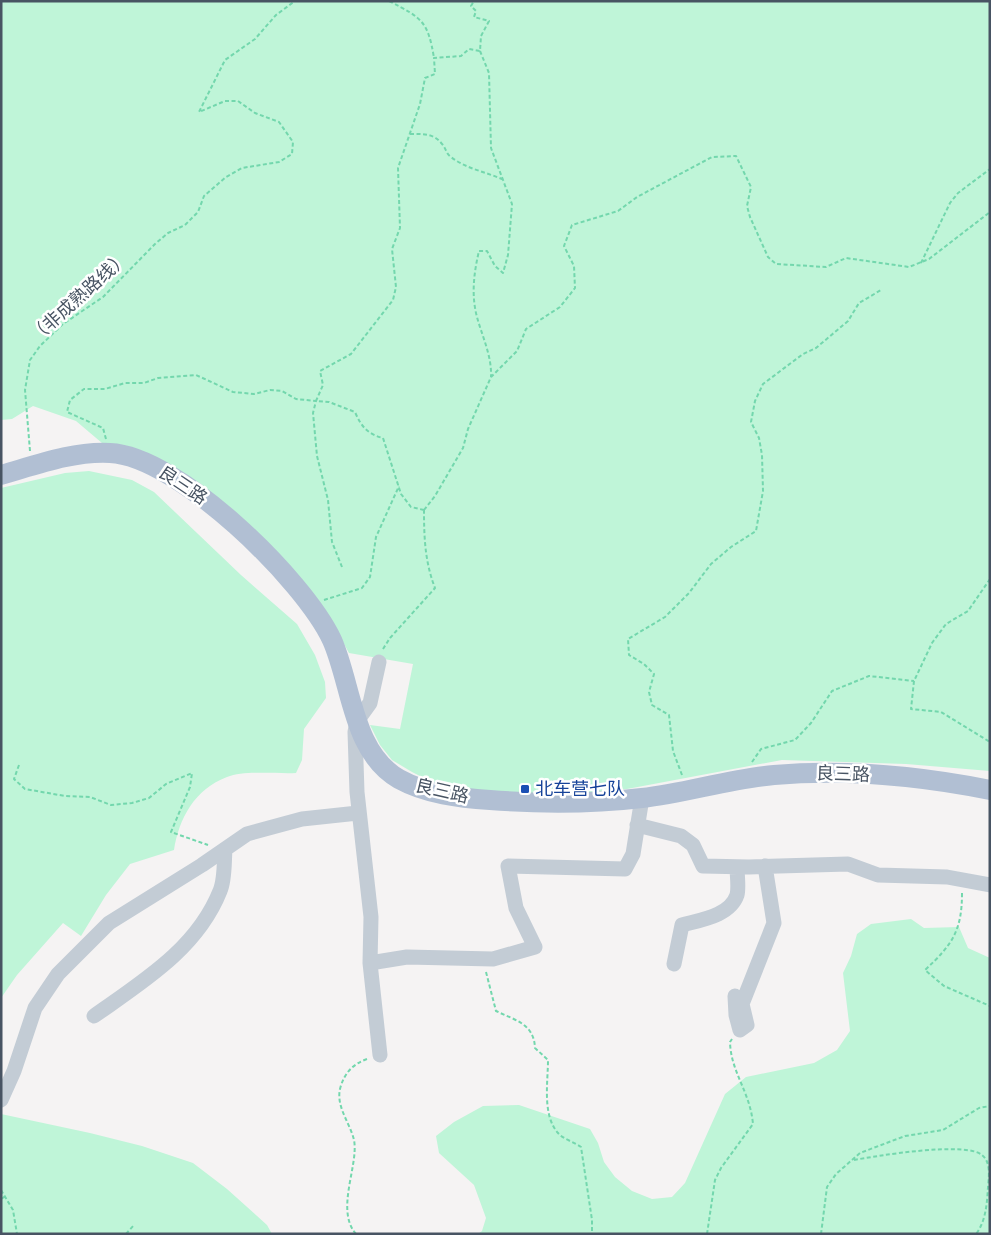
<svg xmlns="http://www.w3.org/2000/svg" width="991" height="1235" viewBox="0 0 991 1235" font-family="Arial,'Noto Sans SC',sans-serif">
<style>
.green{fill:#bff5d8}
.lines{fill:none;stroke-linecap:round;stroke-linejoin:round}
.path{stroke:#73d7ad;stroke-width:2;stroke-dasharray:4 2.5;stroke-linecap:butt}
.minor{stroke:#c3ccd5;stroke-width:15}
.major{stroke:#b1bfd3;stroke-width:20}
.transit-dot{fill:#1a4fb4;stroke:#fff;stroke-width:2}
.labels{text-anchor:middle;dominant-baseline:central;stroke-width:5;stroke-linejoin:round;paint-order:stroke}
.street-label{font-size:18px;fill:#485463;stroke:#fff}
.transit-label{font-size:18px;fill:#164399;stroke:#fff;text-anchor:start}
</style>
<rect width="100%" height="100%" fill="#f5f3f3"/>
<path class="green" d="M1,1H990V771L906,764L782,760L627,789L553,795L479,791L432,782L412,772L392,760L380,745L370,725L400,729L413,664L349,653L328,615L297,580L121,447L102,443L76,421L33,406L12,419L1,420Z
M89,471L132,480L154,492L241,575L297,624L315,655L325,682L326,698L304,729L302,760L296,773C276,774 245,770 227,777C195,789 179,818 174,850L130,864L106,895L81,936L63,923L17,975L1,998V488L65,473Z
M911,919L924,928L959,927L968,948L990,958V1234H478L482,1231L486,1218L474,1185L439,1153L436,1136L454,1122L483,1106L519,1105L590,1129L598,1143L604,1162L615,1177L632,1191L652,1199L672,1197L685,1183L725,1094L746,1077L814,1063L837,1050L850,1031L843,973L851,956L857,934L871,924Z
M1,1114L90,1133L142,1146L193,1163L227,1189L267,1225L272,1234H1Z"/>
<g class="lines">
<path class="path" d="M389,1C422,18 428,21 434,58
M480,51L489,73L491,148L512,204L508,255L503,273L495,266L487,251H479C474,272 471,295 477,317C482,336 492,356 491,377
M410,134C422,134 434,133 442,144C446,148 446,154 451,157C466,169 487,172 504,180
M921,263L950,203L958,193L990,169
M106,439L103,428L67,412L70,400L84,389H105L125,383H144L158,378L196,375L233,392L254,394L270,390L282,391L296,399L316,401L313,413L317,456L328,500L332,542L342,567
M30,451L25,390L30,360L40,346L63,324L103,297L155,244L168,233L185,225L198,212L204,196L226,177L242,168L279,162L292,154L293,142L279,122L255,113L238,101H225L199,112L225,60L255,39L276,15L295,1
M424,510L435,496L463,448L468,429L491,377L517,351L526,329L560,307L575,288L574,266L564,246L572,225L618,211L637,197L712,157L736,156L751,187L747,206L750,217L768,257L776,264L826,267L846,258L909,267L929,259L990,212
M424,510L411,507L401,494L383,438C367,434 361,426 355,412L329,402L316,401L323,385L320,371L351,354L393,300L396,287L392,249L400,228L398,168L420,104L425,78L435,74L434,58L461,56L469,49L480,51L481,36L489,21L474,17L476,11L471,6L474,1
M990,579L968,611L946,624L932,643L914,681L911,709L941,712L990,742
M324,600L362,588L370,577L376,537L399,486
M383,649L390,638L435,588C425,562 424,538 424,510
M752,762L761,749L795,740L811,723L832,691L869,676L914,681
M19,765L14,779L25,789L65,796L90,797L111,805L132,803L149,798L166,784L192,773L190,787L171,832L208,845
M682,775L673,751L669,715L652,705L649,692L654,674L644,664L629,655L628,639L665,617L689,593L711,564L731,547L756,531L763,491L762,455L759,438L751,422L755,401L763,384L803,354L816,348L848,321L859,303L881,290
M962,893C962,931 952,945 925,970L944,986L990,1006
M486,972L496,1011C514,1020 534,1023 535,1048L548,1060C548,1082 542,1115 558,1133C563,1139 574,1142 581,1147L592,1220V1234
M854,1160C876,1156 966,1141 982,1155C991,1162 989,1176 988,1187C987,1203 986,1221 976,1234
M1,1190L13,1210L17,1234
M1,1199L6,1196
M126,1234L134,1225
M356,1234C335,1210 359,1165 354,1140C350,1123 336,1107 340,1089C344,1073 353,1064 367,1059
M707,1234L715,1180L721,1168L753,1124C750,1091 731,1073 730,1042L732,1039
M821,1234L827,1187L836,1174L860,1153L905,1136L943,1130L979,1108L990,1106"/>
<path class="minor" d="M379,662L370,703L357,721L355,732L357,792L371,917L370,963L407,957L493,959L535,947L516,908L508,866L625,869L633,854L642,798
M637,825L681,836L693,845L703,866L749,867L848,864L878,875L947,877L990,885
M370,963L380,1055
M674,964L682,925C700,920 730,916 737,895C739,888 737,875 737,867
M735,996L736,1015L740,1030L747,1025L742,1004L774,923L765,866
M94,1016C142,982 197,949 220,891C225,880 224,862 225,849
M1,1100L14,1071L35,1008L58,974L109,923L202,865L247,834L302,819L358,813"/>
<path class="major" d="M1,475C36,465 73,451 110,453C178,456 304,580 332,640C352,685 352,752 399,779C426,794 460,798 490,800C541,804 591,804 642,798C686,793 729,779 774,775C846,769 920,776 990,790"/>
</g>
<rect class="transit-dot" x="520" y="784" width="10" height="10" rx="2.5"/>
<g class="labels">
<g class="street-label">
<text transform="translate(79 297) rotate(-42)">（非成熟路线）</text>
<text transform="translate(183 485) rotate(34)">良三路</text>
<text transform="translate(843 774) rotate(2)">良三路</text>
<text transform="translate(442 791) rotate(13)">良三路</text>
</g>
<g class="transit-label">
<text x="535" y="789">北车营七队</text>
</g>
</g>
<rect width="991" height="1235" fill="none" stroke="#485463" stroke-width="5"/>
</svg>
